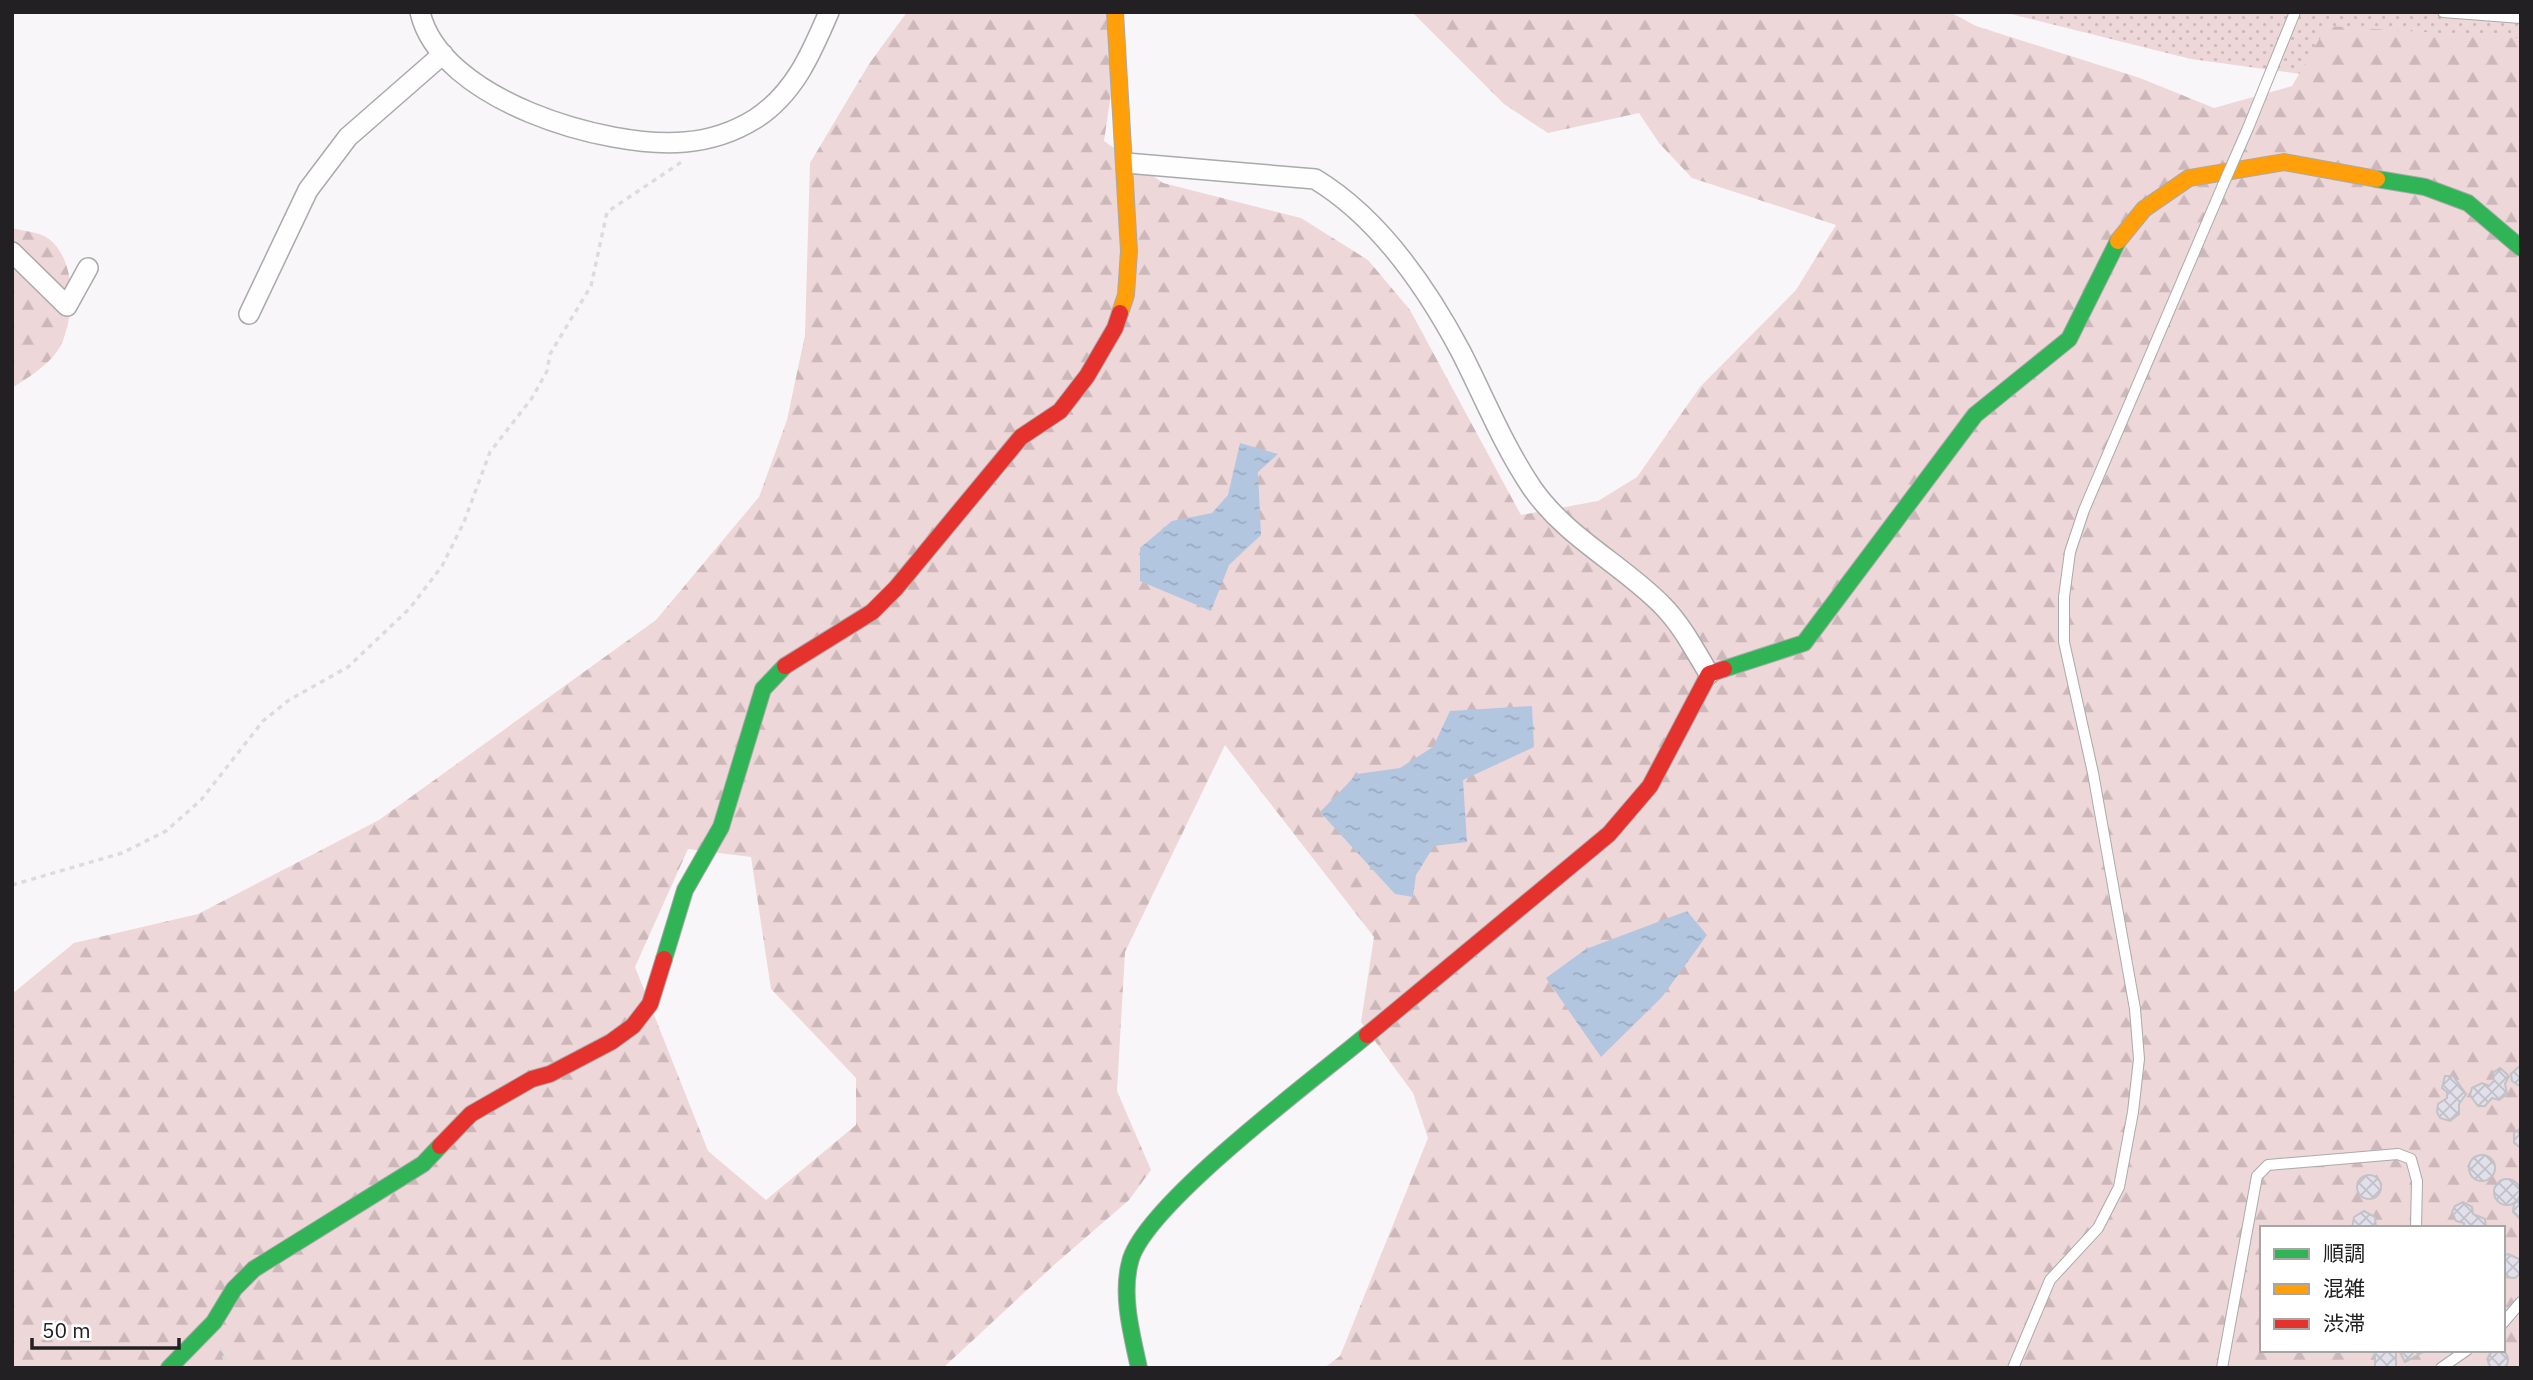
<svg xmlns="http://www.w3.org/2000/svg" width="2533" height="1380" viewBox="0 0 2533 1380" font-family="'IBM Plex Sans','Noto Sans JP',sans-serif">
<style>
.grass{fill:url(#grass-dots)}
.forest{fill:url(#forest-firs);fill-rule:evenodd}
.water{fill:url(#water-ripples)}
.building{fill:url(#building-cross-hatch);stroke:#c3c2c5;stroke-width:2}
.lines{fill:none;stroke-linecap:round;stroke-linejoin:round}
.lane-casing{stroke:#aaa9ab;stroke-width:12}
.street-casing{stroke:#aaa9ab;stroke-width:22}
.fast-casing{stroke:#aaa9ab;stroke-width:18}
.slow-casing{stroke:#aaa9ab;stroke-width:18}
.jam-casing{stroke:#aaa9ab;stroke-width:18}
.path{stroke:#dddcdd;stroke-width:3.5;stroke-dasharray:5 5;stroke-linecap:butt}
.lane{stroke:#fefefe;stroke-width:10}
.street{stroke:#fefefe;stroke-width:19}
.fast{stroke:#30b455;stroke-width:16}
.slow{stroke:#ff9f0a;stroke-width:16}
.jam{stroke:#e5322d;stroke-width:16}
.lane-bridge-casing{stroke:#aaa9ab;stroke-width:12;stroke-linecap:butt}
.lane-bridge{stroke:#fefefe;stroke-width:10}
</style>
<defs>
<pattern id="grass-dots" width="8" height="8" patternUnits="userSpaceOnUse" patternTransform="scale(1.75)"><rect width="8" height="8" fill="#eed7d9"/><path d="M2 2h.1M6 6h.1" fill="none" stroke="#ccb8ba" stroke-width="1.8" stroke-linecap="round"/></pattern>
<pattern id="forest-firs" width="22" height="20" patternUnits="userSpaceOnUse" patternTransform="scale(1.75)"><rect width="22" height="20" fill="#eed7d9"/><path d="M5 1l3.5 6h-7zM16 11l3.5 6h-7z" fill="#ccb8ba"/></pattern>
<pattern id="water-ripples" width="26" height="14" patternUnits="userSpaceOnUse" patternTransform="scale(1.75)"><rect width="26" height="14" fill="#b3c6e0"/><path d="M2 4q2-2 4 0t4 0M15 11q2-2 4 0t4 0" fill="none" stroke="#9aaac0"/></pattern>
<pattern id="building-cross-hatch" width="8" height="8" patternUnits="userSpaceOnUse" patternTransform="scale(1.75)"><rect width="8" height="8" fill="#e1e0ea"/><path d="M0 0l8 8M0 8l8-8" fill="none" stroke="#c1c0c8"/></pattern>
</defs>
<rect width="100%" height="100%" fill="#f8f6f9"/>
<path class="grass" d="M2003,12H2521V104L2191,59Z"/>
<path class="forest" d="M907,12H1123L1104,141L1163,183L1301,218L1368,260L1410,310L1521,515L1598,501L1637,477L1700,387L1796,290L1836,225L1692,178L1659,143L1639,113L1548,133L1504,104L1412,12H1950L1976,26L2140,78L2214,108L2292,86L2327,26L2521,38V1368H1324L1340,1356L1428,1138L1413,1093L1361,1022L1374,937L1225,745L1125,952L1117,1091L1151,1170L1129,1200L1054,1265L943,1368H12V994L74,943L198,914L379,820L656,620L759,497L787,420L805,335L810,163L869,64ZM688,849L751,857L771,989L856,1078V1125L766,1200L708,1151L635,967ZM2262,1228H2503V1350H2262Z
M12,228C22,231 41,232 49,239C77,261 75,315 61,345C52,363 28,378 12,388Z"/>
<path class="water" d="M1240,443L1278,454L1258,472L1261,535L1229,565L1211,611L1140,581V548L1172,521L1212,513L1228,495Z
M1532,706L1534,747L1463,780L1467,842L1434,846L1416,875L1413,897L1395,894L1320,812L1357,774L1400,768L1433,747L1450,711Z
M1687,911L1707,935L1662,997L1601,1057L1546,978L1586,949Z"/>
<path class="building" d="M2521,1065V1087L2512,1081L2511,1074Z
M2500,1068L2509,1076L2505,1084L2507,1094L2499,1100L2492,1098L2485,1106H2478L2470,1095L2472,1088L2482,1083L2489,1086L2494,1081L2493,1073Z
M2445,1076H2453L2466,1094L2459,1104V1114L2450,1121L2440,1118L2437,1112L2438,1104L2447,1098V1092L2442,1088Z
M2521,1128V1148L2514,1143V1133Z
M2469 1168a13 13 0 1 1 26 0a13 13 0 1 1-26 0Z
M2357 1187a12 12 0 1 1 24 0a12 12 0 1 1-24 0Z
M2494 1192a13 13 0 1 1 26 0a13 13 0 1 1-26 0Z
M2519,1200H2521V1220L2513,1212L2514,1204Z
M2463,1202L2472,1207L2473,1214L2485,1219L2486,1228H2464V1223L2456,1221L2452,1212L2455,1206Z
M2364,1211L2375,1217L2376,1228H2352L2354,1217Z
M2508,1254L2521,1260V1273L2515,1278L2503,1277V1256Z
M2375,1350H2396V1368H2375Z
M2399,1350H2423V1352L2405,1362Z
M2488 1360a10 10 0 1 1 20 0a10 10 0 1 1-20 0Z"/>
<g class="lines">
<defs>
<path id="lane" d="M2443,12L2521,18
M2248,128L2295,12
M2503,1323L2521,1302
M2013,1368L2050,1280L2098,1228L2119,1187L2133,1112L2139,1059L2135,1009L2093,773L2064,642V597L2070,552L2084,510L2223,185
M2222,1368L2257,1176L2268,1165L2398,1154L2411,1159L2417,1181L2416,1228
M2441,1368L2467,1350"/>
<path id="street" d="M420,12C440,100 606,149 685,142C709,140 734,132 755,119C794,94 811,54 829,12
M1126,163L1315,179C1378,217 1427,288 1461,352C1484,397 1503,445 1532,488C1566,537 1620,563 1661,604C1682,625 1694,649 1709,674
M12,252L67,306L88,268
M249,314L308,190L348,137L443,54"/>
<path id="fast" d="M2377,179L2425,187L2468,203L2521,248
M1724,669L1804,643L1975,415L2069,339L2118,241
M664,959L685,890L721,827L763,689L785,666
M169,1368L214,1322L234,1289L254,1269L423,1164L440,1146
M1139,1368C1132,1335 1121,1296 1130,1262C1143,1206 1317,1077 1367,1035"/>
<path id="slow" d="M1115,12L1129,251L1126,295L1120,313
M2118,241L2144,209L2189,178L2284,162L2377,179"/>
<path id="jam" d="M785,666L872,612L896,588L1021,437L1060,411L1087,376L1115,328L1120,313
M1367,1035L1609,834L1650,786L1709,674L1724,669
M440,1146L471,1114L532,1079L550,1074L611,1042L633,1026L650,1004L664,959"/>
</defs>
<use href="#lane" class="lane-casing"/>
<use href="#street" class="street-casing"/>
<use href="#fast" class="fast-casing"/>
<use href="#slow" class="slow-casing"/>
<use href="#jam" class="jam-casing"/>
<path class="path" d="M12,885L122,853L166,831L201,800L263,721L289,700L348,667L410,608L442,566L464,522L490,452L532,398L547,371L550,354L591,286L607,212L683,161
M221,1346L227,1368"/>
<use href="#lane" class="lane"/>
<use href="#street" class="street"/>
<use href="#fast" class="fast"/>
<use href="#slow" class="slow"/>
<use href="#jam" class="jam"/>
<defs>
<path id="lane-bridge" d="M2223,185L2248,128"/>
</defs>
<use href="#lane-bridge" class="lane-bridge-casing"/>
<use href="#lane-bridge" class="lane-bridge"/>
</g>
<rect width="2533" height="1380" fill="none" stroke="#222022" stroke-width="28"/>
<rect x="2260" y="1226" width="245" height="126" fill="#ffffff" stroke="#a7a6a7" stroke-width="2"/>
<rect x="2274" y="1249" width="35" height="10" fill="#30b455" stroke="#a7a6a7" stroke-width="2"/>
<text x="2323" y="1261" font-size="21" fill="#222022">順調</text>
<rect x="2274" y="1284" width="35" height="10" fill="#ff9f0a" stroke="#a7a6a7" stroke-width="2"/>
<text x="2323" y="1296" font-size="21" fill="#222022">混雑</text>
<rect x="2274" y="1319" width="35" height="10" fill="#e5322d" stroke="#a7a6a7" stroke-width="2"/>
<text x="2323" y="1331" font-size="21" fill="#222022">渋滞</text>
<path d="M32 1338v10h147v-10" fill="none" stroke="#222022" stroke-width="3.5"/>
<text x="42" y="1338" font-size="21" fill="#222022" stroke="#ffffff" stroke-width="5" paint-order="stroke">50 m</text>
</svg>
